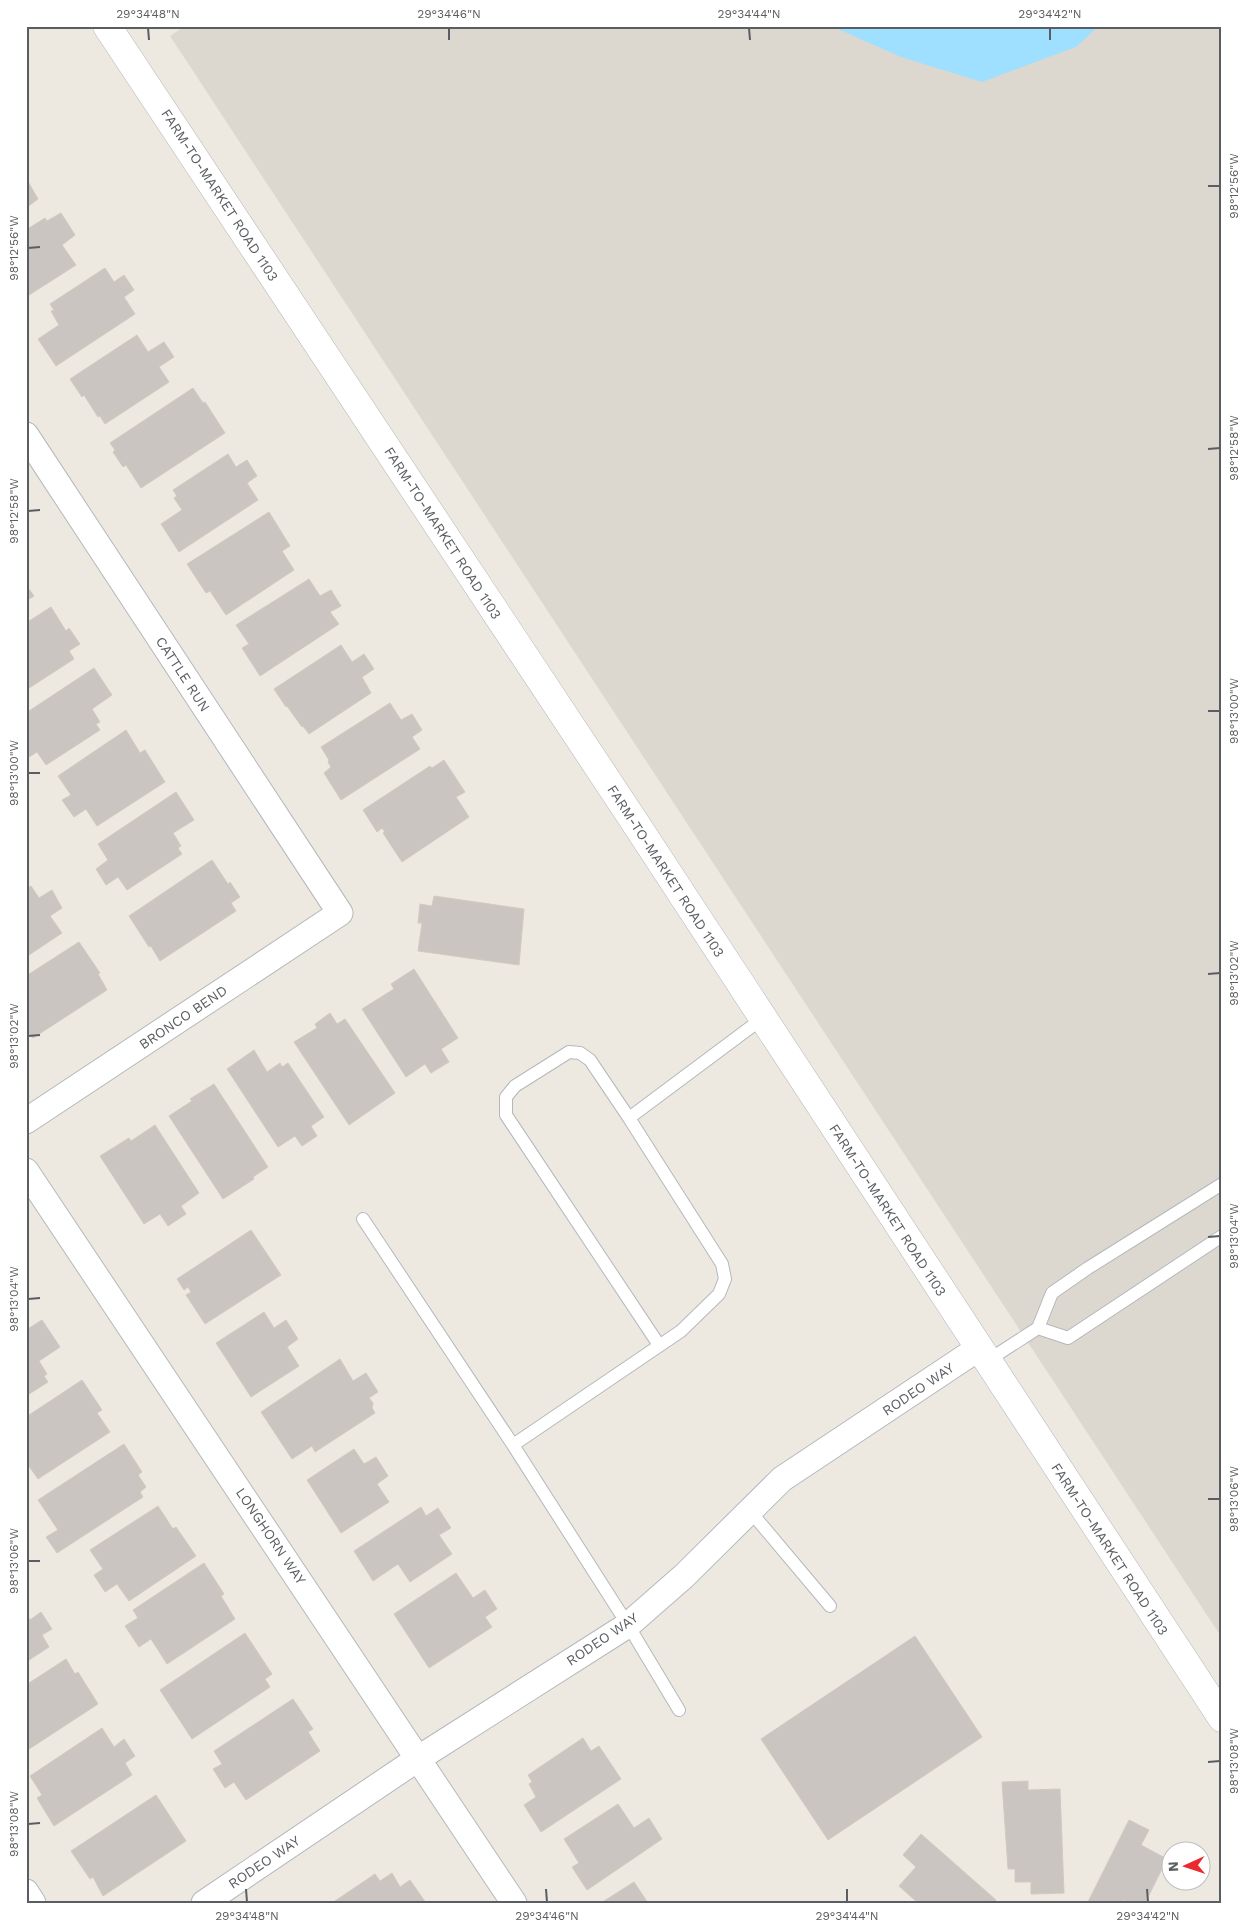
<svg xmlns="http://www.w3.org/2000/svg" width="1248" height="1929" viewBox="0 0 1248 1929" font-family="'Work Sans',sans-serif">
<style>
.education{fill:#ddd8cf}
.water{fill:#9fdfff}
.building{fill:#cac5c0;stroke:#d1cabf}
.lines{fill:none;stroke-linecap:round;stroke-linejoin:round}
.service-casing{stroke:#b4b8bc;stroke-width:14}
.minor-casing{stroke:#b4b8bc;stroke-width:27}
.secondary-casing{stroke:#b3b7bc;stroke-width:29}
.service{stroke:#fff;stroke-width:12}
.minor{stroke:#fff;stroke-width:25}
.secondary{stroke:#fff;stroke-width:28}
.ticks{fill:none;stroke:#5a5e62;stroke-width:2}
.labels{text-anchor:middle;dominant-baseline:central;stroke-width:5;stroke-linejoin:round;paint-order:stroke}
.street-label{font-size:14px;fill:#5a5e62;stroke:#fff}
.neatline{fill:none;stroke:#5a5e62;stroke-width:2}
.ticks-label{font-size:12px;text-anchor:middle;fill:#5a5e62}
</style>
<rect width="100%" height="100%" fill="#ede9e1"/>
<path class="education" d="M185,26H1222V1638L170,36Z"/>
<path class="water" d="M831,26H1099L1076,47L982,82L901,57Z"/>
<path class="building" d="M26,178L38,199L26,208Z
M61,213L75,235L62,245L76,265L26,297V230L45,218L47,221Z
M105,268L114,282L124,275L134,290L124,297L135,314L56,366L38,339L59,325L51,311L54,310L50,304Z
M137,335L148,352L164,342L174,357L159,367L169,382L105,424L100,416L98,417L84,395L82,397L70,379Z
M193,388L203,403L205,402L225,433L141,488L126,465L123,467L113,452L115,450L110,443Z
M228,454L236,467L247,460L257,476L247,483L258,500L179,552L161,524L182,510L174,498L177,496L173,490Z
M269,512L290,546L282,551L294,570L226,615L210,591L206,593L187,564Z
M309,579L320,596L331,590L341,606L330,612L339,624L260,676L242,648L249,644L236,625Z
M26,585L34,596L26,601Z
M51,607L66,631L69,628L80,644L69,651L74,659L26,690V623Z
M341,645L352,662L364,654L374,669L362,677L371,693L309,734L303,726L302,727L287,706L286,707L274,689Z
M94,668L112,695L92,709L100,722L96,724L100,730L46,765L37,752L26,759V713Z
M390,703L401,720L412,714L422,730L412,737L420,749L341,800L324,773L331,767L328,762L329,760L321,747Z
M126,730L140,753L145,750L165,782L97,826L86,809L74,817L62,800L71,795L58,776Z
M444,760L465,792L456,797L469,817L402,862L383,833L385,832L382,828L377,832L363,810L430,766L432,768Z
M176,792L194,820L173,833L181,846L178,848L182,854L127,890L118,877L106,885L96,869L108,860L98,844Z
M212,860L228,884L230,882L240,897L231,903L236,911L160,961L151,946L149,947L129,916Z
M31,886L39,898L52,890L62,908L50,916L62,933L26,957V889Z
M434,896L524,909L519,965L418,951L422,923H418L420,904L432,906Z
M79,942L100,973L98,974L107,990L33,1038L26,1031V976Z
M414,969L458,1038L441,1049L449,1062L431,1073L425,1064L406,1077L362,1009L394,989L391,984Z
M330,1013L337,1024L345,1019L395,1093L349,1125L294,1042L317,1028L315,1024Z
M254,1050L267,1072L280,1063L282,1067L288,1063L324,1117L311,1126L317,1136L302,1146L295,1136L278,1147L227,1069Z
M214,1084L268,1167L253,1177L254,1179L223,1199L169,1116L192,1101L190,1099Z
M155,1125L199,1193L181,1206L186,1214L168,1226L160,1214L144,1224L100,1156L129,1138L131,1141Z
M251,1230L281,1275L205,1324L186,1295L191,1292L188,1287L184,1290L177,1279Z
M264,1312L274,1328L286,1320L298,1339L287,1347L299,1366L251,1397L216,1343Z
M42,1320L60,1347L39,1361L47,1374L44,1376L48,1382L26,1396V1330Z
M340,1359L353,1381L366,1373L378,1392L369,1398L373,1403L372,1408L375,1413L315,1452L312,1446L292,1459L261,1412Z
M82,1380L102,1410L97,1413L110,1432L38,1479L26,1462V1417Z
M124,1444L142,1472L138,1475L146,1487L140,1492L143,1497L57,1553L46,1537L58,1530L38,1500Z
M354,1449L364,1464L376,1457L388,1476L377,1484L389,1502L341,1533L307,1480Z
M158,1506L173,1529L176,1527L196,1556L129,1601L117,1584L105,1592L94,1575L103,1569L90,1550Z
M421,1507L426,1516L438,1508L451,1528L439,1535L452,1554L410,1582L398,1564L373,1581L354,1551Z
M204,1563L224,1594L221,1596L235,1619L167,1664L151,1639L139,1647L125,1626L138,1618L133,1610Z
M456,1573L473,1598L485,1590L497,1609L485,1617L492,1627L429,1668L394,1614Z
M41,1612L52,1629L42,1635L49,1647L26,1662V1613L30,1620Z
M245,1633L272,1674L265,1679L270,1687L192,1739L160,1690Z
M915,1636L982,1737L828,1840L761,1739Z
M66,1659L75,1674L78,1672L98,1704L26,1751V1685Z
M293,1699L313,1729L308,1732L320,1751L246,1800L234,1782L225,1788L213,1769L222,1764L214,1751Z
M102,1728L114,1747L124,1739L135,1756L125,1763L132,1775L54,1826L37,1798L42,1795L30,1776Z
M583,1738L591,1751L599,1746L621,1779L541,1832L524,1805L536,1797L529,1784L532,1782L528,1775Z
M1028,1781V1790L1060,1789L1064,1893L1031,1894V1882H1015V1869H1008L1002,1782Z
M156,1795L186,1841L103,1896L93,1877L90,1879L71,1851Z
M618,1804L634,1828L649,1818L662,1839L587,1890L572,1867L579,1863L564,1839Z
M1129,1820L1149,1830L1141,1845L1167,1859L1145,1903H1129L1124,1900L1122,1903L1088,1902Z
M921,1834L996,1900L994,1903H918L899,1886L916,1867L903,1855Z
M392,1873L400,1887L410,1880L426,1903H332L375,1874L380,1881Z
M634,1882L648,1903H601Z"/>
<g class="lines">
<defs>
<path id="service" d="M629,1118L590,1060L580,1053L569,1052L515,1086L506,1097V1115L659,1345
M363,1219L513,1445
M1038,1328L1068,1338L1222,1236
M987,1361L1038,1328L1052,1293L1088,1268L1222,1184
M750,1511L830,1606
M679,1710L628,1625L513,1445L681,1331L719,1294L725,1279L722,1264L629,1118L763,1018"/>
<path id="minor" d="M26,435L340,913L26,1121
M26,1171L514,1903
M26,1892L33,1903
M204,1903L419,1758L628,1625L684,1576L782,1479L979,1348"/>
<path id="secondary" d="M107,26L632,818L1222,1718"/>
</defs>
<use href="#service" class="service-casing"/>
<use href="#minor" class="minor-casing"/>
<use href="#secondary" class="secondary-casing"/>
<use href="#service" class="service"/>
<use href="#minor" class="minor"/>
<use href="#secondary" class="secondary"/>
</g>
<path class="ticks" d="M148,28L149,40M449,28V40M749,28L750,40M1050,28V40M1208,186H1220M28,248L40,247M1208,449L1220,448M28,511L40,510M1208,711H1220M28,773H40M1208,974L1220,973M28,1036L40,1035M1208,1237L1220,1236M28,1299L40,1298M1208,1499H1220M28,1561H40M1208,1762L1220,1761M28,1824L40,1823M246,1889L247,1902M546,1889L547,1902M847,1889V1902M1147,1889L1148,1902"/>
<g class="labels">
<g class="street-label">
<text transform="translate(220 195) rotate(57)">FARM-TO-MARKET ROAD 1103</text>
<text transform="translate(443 533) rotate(57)">FARM-TO-MARKET ROAD 1103</text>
<text transform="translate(183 674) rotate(57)">CATTLE RUN</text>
<text transform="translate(666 871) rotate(57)">FARM-TO-MARKET ROAD 1103</text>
<text transform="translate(183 1017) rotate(-34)">BRONCO BEND</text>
<text transform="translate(888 1210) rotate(57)">FARM-TO-MARKET ROAD 1103</text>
<text transform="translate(918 1389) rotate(-34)">RODEO WAY</text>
<text transform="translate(271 1536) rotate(56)">LONGHORN WAY</text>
<text transform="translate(1110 1549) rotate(57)">FARM-TO-MARKET ROAD 1103</text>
<text transform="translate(602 1639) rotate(-34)">RODEO WAY</text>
<text transform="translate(264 1862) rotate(-34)">RODEO WAY</text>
</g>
</g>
<rect width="1248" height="1929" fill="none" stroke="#ffffff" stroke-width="55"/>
<g transform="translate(1186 1866) rotate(267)"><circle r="24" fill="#ffffff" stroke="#bdbfc0"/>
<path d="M0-4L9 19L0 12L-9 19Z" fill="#ea2a2e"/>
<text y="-8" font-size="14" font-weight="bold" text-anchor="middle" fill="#5a5e62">N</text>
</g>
<rect x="28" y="28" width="1192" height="1874" class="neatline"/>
<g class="ticks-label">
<text x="148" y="18">29°34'48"N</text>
<text x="449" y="18">29°34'46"N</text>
<text x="749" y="18">29°34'44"N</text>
<text x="1050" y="18">29°34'42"N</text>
<text transform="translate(1234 186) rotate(-90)" y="4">98°12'56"W</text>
<text transform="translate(14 248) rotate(-90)" y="4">98°12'56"W</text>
<text transform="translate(1234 448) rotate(-90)" y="4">98°12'58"W</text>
<text transform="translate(14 511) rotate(-90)" y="4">98°12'58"W</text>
<text transform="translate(1234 711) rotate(-90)" y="4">98°13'00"W</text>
<text transform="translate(14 773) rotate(-90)" y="4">98°13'00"W</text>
<text transform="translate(1234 973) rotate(-90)" y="4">98°13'02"W</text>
<text transform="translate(14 1036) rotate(-90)" y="4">98°13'02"W</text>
<text transform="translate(1234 1236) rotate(-90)" y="4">98°13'04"W</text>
<text transform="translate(14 1299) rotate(-90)" y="4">98°13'04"W</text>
<text transform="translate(1234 1499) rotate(-90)" y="4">98°13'06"W</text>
<text transform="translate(14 1561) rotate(-90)" y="4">98°13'06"W</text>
<text transform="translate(1234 1761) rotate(-90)" y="4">98°13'08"W</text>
<text transform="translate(14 1824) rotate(-90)" y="4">98°13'08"W</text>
<text x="247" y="1920">29°34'48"N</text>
<text x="547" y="1920">29°34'46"N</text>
<text x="847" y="1920">29°34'44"N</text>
<text x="1148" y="1920">29°34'42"N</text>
</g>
</svg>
